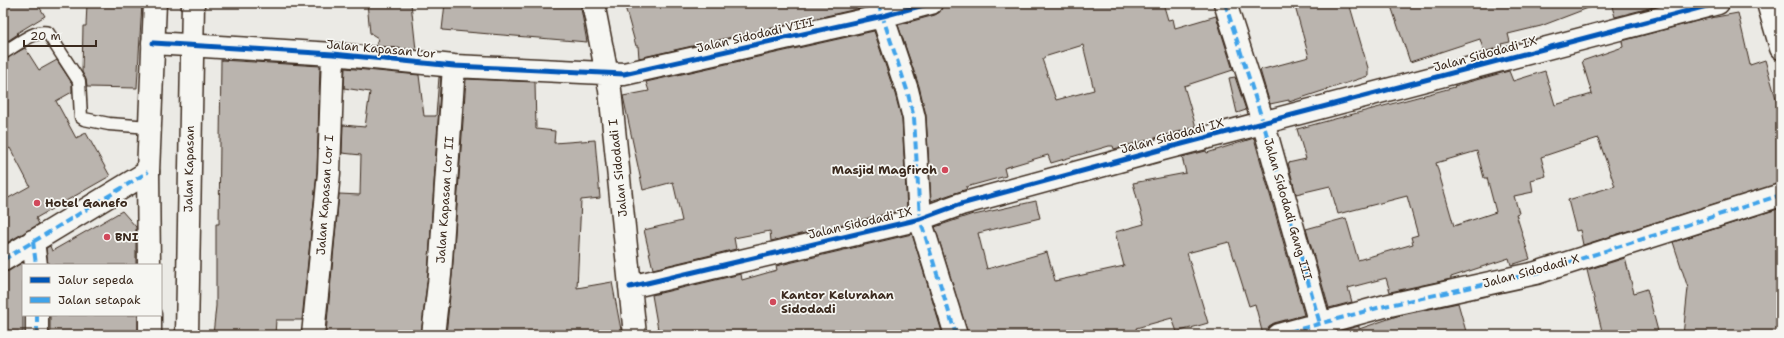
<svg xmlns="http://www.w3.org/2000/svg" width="1784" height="338" viewBox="0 0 1784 338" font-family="'Shantell Sans',sans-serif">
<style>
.building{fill:#bab4ae;stroke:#3b2a1e;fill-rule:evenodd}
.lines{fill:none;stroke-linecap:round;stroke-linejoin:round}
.service-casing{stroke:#3b2a1e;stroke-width:15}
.minor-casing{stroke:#3b2a1e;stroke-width:25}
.tertiary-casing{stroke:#3b2a1e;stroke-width:25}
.primary-casing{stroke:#3b2a1e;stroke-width:25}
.service{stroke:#f6f6f2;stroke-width:12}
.minor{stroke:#f6f6f2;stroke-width:22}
.tertiary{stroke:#f6f6f2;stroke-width:22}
.primary{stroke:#f6f6f2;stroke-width:22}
.quiet{stroke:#3fa3ea;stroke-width:4;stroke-dasharray:8 4;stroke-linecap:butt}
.cycleway-casing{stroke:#f6f6f2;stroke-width:8}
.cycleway{stroke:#0057b8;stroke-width:5}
.poi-dot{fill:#d1495b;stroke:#f6f6f2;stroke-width:1.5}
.labels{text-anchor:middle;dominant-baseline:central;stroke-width:3.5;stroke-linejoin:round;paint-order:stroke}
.street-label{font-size:12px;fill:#3b2a1e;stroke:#f6f6f2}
.poi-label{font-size:12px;font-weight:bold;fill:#3b2a1e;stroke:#f6f6f2;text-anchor:start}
</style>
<rect width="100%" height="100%" fill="#ebeae5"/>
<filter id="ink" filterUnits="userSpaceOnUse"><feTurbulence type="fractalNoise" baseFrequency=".025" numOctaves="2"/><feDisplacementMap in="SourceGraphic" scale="8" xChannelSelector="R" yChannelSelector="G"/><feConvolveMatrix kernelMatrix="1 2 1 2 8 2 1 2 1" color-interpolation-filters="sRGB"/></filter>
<g filter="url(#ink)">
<path class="building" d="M3,3H37L45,16L17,33L18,34L3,44Z
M87,3H142L137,88L87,87L86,80L82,72L83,26H86Z
M367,3H411L416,50L376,46L378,38L370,33Z
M445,3H487L541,7L540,3H580L587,42L442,30Z
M624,3H866V7L639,58L638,46H636Z
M943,3H1163L1168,20L1173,19L1175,28L1216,16L1233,70L1184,86L1196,127L1114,149L1113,146H1109L1051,163L1048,155L1004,168L1006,176L966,187L967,189L931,201L926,115L919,86L898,25L935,15L940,12ZM1083,45L1094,90L1056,100L1042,59H1044V57Z
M1294,3H1349L1368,68V76L1289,102V100L1270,104L1260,70L1309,57Z
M1390,3H1595L1596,5L1541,26L1508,34L1510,42L1501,44L1502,47L1484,52L1480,39L1410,62Z
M1611,3H1669L1615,17Z
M1738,13L1750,65L1765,60L1781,116V183L1583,245L1580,230L1576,231L1568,200L1615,186L1598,138L1541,157L1546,176L1531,180L1533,192L1514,196L1519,213L1516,214L1530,259L1511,265L1509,258L1451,277V279L1390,292L1386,278L1348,288L1352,302L1329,308L1306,229L1346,218L1358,260L1413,244L1411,237L1418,235L1407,196L1338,214L1330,186L1296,194L1288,163L1306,159L1297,129L1455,87L1454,86L1509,71L1513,81L1545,71L1555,105L1592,94L1582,61L1623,47L1622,41L1705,19ZM1477,151L1484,178H1487L1496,212L1454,226L1436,163Z
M874,31L895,94L902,120L907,209L771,241L770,231L734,238L736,249L653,269L644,230L682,221L673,182L643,190L623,96L649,91L646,82Z
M25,48L39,70L57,60L72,83V92L56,101L76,138L86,133L110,176L36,218L39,224L3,245V201L30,186L10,148L3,152V60Z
M221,60L320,66L317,172L302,320H276L275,335H213L216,306V224H219Z
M345,68L419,75L424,116H436L439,77H441L428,274L421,335H343L326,333L339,194L360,195L361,155L342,153L343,125L365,127L370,92L344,88Z
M1235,77L1246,110L1237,113L1229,78Z
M466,79L535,82L536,129L555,131L554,143L595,140L600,198L581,200L577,288L612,282L622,335H446L452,276Z
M1254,138L1304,315L1274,323L1269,326L1266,335H1263L1255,304L1249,306L1229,242L1187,253L1208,323L1177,332L1172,318L1136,328L1138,335H968L935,227L973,214L974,215L1036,201L1040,218L978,233L987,269L1047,252L1055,281L1124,266L1115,232L1144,224L1133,183L1186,173L1182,157L1206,151L1207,153Z
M1781,208V335H1683L1688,288L1673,242Z
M122,211L136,227V265H48L46,248L50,246L52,251Z
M912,234L943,335H700V333L682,335H659L652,295L741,274L742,280L777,270L776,266Z
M1625,258L1634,293L1647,289L1659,335H1603L1587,270Z
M23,262V332H3V272L9,271Z
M1458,303L1467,335H1326L1359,326V329L1397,316Z
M50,315H138V335H50Z"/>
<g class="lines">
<defs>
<path id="service" d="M3,53C14,47 36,28 48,33L79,81L81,117L84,119L109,124L150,127"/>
<path id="minor" d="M593,3L610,90L635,335
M878,3L907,90L914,118L920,219L956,335
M1225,3L1263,122L1320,324
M153,43L333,54L454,66L624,74L883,16L931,3
M33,241L36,265
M3,260L148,172
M630,287L920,219L961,204L1163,149L1718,3
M37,315V335
M313,335L329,173L333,54
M433,335L440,275L454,66
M1278,335L1385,306L1536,273L1781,195"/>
<path id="tertiary" d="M1768,3L1781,48"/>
<path id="primary" d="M149,265L148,172L155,3
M150,315V335
M187,335L193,3"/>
</defs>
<use href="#service" class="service-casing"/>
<use href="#minor" class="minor-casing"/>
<use href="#tertiary" class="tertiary-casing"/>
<use href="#primary" class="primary-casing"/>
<use href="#service" class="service"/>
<use href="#minor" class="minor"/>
<use href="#tertiary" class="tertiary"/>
<use href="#primary" class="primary"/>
<path class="quiet" d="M878,3L907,90L914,118L920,219L956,335
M1225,3L1263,122L1320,324
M33,241L36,265
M3,260L148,172
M37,315V335
M1278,335L1385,306L1536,273L1781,195"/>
<defs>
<path id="cycleway" d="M153,43L333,54L454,66L624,74L883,16L931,3
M630,287L920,219L961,204L1163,149L1718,3"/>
</defs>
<use href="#cycleway" class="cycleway-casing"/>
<use href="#cycleway" class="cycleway"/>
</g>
</g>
<g class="poi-dot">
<circle cx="945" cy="170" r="4"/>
<circle cx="37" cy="203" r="4"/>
<circle cx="107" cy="237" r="4"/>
<circle cx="773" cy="302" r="4"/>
</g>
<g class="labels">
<g class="street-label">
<text transform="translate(755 35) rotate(-13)">Jalan Sidodadi VIII</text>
<text transform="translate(381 49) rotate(5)">Jalan Kapasan Lor</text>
<text transform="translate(1485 54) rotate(-15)">Jalan Sidodadi IX</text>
<text transform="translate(1172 136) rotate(-15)">Jalan Sidodadi IX</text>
<text transform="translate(618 168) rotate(-96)">Jalan Sidodadi I</text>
<text transform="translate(189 169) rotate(-89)">Jalan Kapasan</text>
<text transform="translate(325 195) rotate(-86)">Jalan Kapasan Lor I</text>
<text transform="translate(445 200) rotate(-86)">Jalan Kapasan Lor II</text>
<text transform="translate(1288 209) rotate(74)">Jalan Sidodadi Gang III</text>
<text transform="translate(860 223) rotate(-13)">Jalan Sidodadi IX</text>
<text transform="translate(1531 271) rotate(-15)">Jalan Sidodadi X</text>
</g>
<g class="poi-label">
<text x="937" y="170" text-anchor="end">Masjid Magfiroh</text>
<text x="45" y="203">Hotel Ganefo</text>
<text x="115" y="237">BNI</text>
<text x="781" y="295">Kantor Kelurahan<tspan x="781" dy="14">Sidodadi</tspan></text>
</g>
</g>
<rect width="1784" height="338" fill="none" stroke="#f6f6f2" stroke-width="16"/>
<rect x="8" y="8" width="1768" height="322" fill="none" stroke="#3b2a1e" stroke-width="1.5" filter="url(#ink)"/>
<rect x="22" y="264" width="140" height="52" fill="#f6f6f2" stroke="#aba49d"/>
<rect x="30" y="277" width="20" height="6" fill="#0057b8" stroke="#aba49d"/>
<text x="58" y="284" font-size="12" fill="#3b2a1e">Jalur sepeda</text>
<rect x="30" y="297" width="20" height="6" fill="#3fa3ea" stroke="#aba49d"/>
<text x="58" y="304" font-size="12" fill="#3b2a1e">Jalan setapak</text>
<path d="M24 40v6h72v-6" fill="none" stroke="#3b2a1e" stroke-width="2"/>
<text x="30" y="40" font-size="12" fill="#3b2a1e" stroke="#f6f6f2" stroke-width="3" paint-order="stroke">20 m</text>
</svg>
